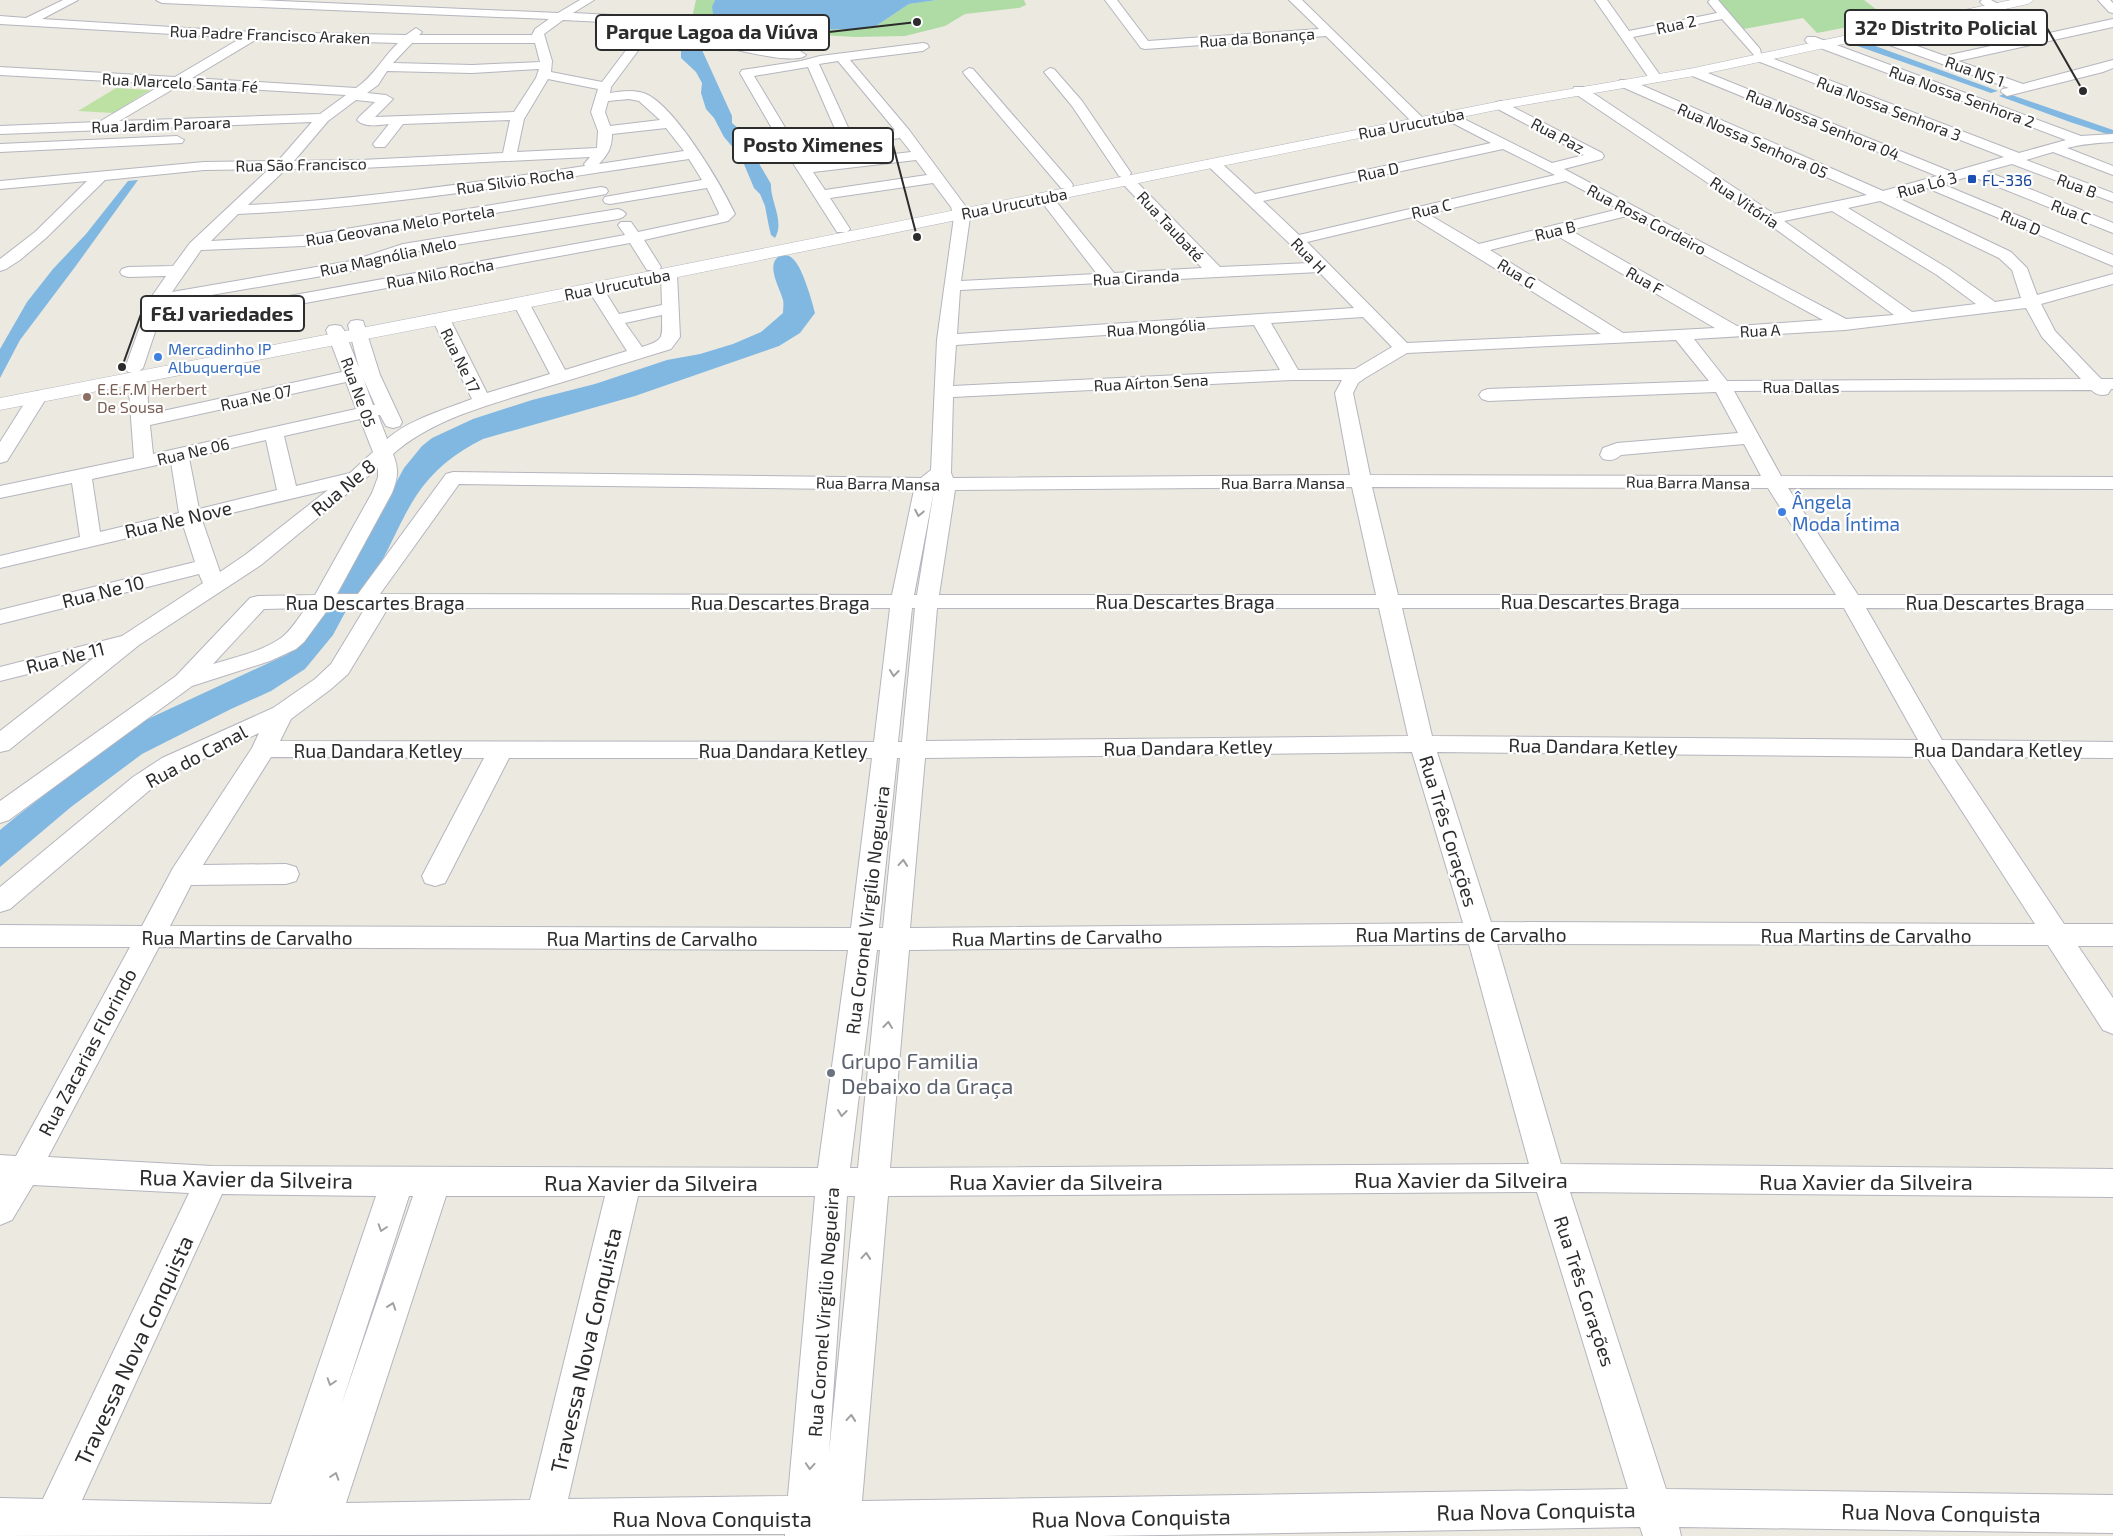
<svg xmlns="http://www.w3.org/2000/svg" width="2113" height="1536" viewBox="0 0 2113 1536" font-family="'Exo 2',sans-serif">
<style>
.green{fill:#aedca4}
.pitch{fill:#bce1a2}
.water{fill:#81b8e1}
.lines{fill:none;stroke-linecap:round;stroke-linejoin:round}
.street-casing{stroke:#b4b5be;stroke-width:2}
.secondary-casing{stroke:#b4b5be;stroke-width:1}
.street{fill:#fff;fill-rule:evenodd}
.secondary{fill:#fff;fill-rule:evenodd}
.oneway{stroke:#a0a0a0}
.transit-dot{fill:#1a4fb4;stroke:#fff;stroke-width:2}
.shop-dot{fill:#3f7fe0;stroke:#fff;stroke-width:2}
.education-dot{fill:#8d6e63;stroke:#fff;stroke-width:2}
.worship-dot{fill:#6b7280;stroke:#fff;stroke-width:2}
.labels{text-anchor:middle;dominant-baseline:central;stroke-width:4.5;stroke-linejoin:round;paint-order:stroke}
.far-street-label{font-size:16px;fill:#2c2c2c;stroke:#fff}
.far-transit-label{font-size:16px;fill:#164399;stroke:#fff;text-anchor:start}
.far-shop-label{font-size:16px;fill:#366cbe;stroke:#fff;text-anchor:start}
.far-education-label{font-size:16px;fill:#785e54;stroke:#fff;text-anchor:start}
.street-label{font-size:19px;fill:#2c2c2c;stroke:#fff}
.shop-label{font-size:19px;fill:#366cbe;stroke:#fff;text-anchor:start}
.near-worship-label{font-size:22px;fill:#5b616d;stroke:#fff;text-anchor:start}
.near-street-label{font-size:22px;fill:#2c2c2c;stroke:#fff}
.leader{fill:none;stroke:#2c2c2c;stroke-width:2}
.callout-dot{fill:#2c2c2c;stroke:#fff;stroke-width:2}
.callout{fill:#fff;stroke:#2c2c2c;stroke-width:2}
.callout-label{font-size:20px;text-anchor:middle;font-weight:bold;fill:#2c2c2c}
</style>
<rect width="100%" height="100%" fill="#ece9e1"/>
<path class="green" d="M696,0H715L712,6L721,20L713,29L696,30L692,18Z
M937,0H1024L1026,5L1019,8L965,14L945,26L905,36L855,37L735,30L763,27L803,30L854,29L876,26L909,4Z
M1717,0H1864L1889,19L1817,33L1803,18L1744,29Z"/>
<path class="pitch" d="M116,88L150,90L113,113L78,111Z"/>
<path class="water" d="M715,0H937L909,4L876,26L854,29L803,30L763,27L735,30L719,38L706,36L721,20L713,14L712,6Z
M704,38L709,43L702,50L732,116V123L739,129L771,184C770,201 785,221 775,238L771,235L769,227L765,206L760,194L754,188L741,157L724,137L714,118L706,109L701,93L702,83L696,72L681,58V48L698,42Z
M1859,40L1998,91L1991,93L1849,43Z
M2006,93L2113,130V136L2070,122L1999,96Z
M138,180L75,267L20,340L0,378V349L27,302L53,269L86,234L128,181Z
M781,255C785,255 789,255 792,258C802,265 812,301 815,313L800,333L779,346L635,396L483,439C456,452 432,471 416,496C394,530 384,569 355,598L334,597L404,468L422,446L432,438L473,419L532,400L595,384L667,360L700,354L733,344L761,332L783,313C783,309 784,304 783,300C780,287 764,264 781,255Z
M325,606L348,607L333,635L305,669L271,691L231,709L142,754L71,807L0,867V830L17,816L137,724L288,654L311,627Z"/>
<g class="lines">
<defs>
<path id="street" d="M63,0H78L42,19L252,32L406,35L416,28L422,32L419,35H532L535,29L549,19L162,3L156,0H257L558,13L580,0H594L573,13L691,19L697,23L693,34L767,48L800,51L806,55C795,67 719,45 701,42C691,41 671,43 664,36L670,32L681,33L684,26L563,20L544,34L552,61L551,72L602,82L639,33H647L649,36L611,87L610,93C622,91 637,89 648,95C677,110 721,184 735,214L728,221L644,240L661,267L659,270H647L630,243L278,308L158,323L143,368L137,373L143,374L146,378L149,414L342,372L326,330L329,326L335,325L341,326L344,330L359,368L348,325L351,321L357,320L363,321L380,375L402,422L400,426L393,428L386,426L380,415H378L387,439C410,419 444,410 472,399L432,319L435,315H447L450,319L487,393L550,374L513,303L515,299H527L565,370L627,351L587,288L589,285H601L619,314L662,305L661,274L663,271H675L677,274L680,337L671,349C629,362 586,375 543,388C493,404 433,418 393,454C399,469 398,478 392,493L337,594H358L446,474L453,472L921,478L931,470L937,340L954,217L951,207L933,183L830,198L850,229L847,232H837L784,149L740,73L742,70L801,61L820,56L923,43L927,44L929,47L923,51L850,60L909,130L966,207L970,217L961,281L1097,274L1038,197L1040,194H1050L1114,273L1202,268L1122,183L1120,180L1122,177L1119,176L1072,106L1044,72L1050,68L1054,69L1082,101L1131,173L1129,176L1132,177L1220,267L1310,263L1208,166L1206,163L1208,160H1218L1255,194L1491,143L1443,118L1441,115L1443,112L1448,111L1552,163L1584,155L1496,108L1494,105L1496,102L1501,101L1602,153L1604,156L1602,159L1564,169L1846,319L1894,315L1766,222L1574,93L1573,90L1574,87H1584L1774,214L1867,195L1620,86L1619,83L1620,80H1630L1883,191L1937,176L1690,75L1688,72L1690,69H1698L1952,172L2004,157L1755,60L1754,55L1722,19L1633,37L1662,78L1656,82L1651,81L1595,0H1607L1629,31L1717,13L1708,2L1710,0H1718L1760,49L1761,54L2019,153L2066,140L1807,43L1805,40L1807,37H1815L2081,136L2113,134V142C2097,143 2082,144 2067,148L2113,166V175L2053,152L2026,160L2113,193V202L2012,164L1986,171L2113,223V233L1971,176L1942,184L2113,255V266L1927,188L1896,197L2011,252L2027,268L2037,295L2113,274V284L2041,304L2055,331L2101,379H2113V389H2111L2108,394C2101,396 2097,395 2091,390L1734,391L1781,476L2113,477V489L1788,488L1858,595H2113V609L1866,608L1942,740L2113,742V758L1953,757L2064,924H2113V946H2078L2113,998V1034L2103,1030L2048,945L1497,944L1561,1164L2113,1169V1197L1570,1192L1666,1489L2113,1495V1533L1679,1527L1681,1536H1643L1640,1527L1101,1536H785V1534L0,1536V1498L43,1499L189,1193L33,1185L12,1220L0,1225V1155L16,1156L130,947H0V925L142,926L173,868L252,748L259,733L180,770L151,789L10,909L0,912V887L133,777L162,758L273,708L315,679L331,664L365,608H329L304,642L296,649L270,661L192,686L9,820L0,823V801L176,676L250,598L258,596L315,595L372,493L378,477V468L261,565L139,645L9,750L0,752V731L95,657L0,681V667L122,636L203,583L199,574L0,624V610L195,562L183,525L0,568V556L80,537L72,483L0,498V486L134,458L128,378L134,373L128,372L125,368L150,299L166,276L128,277L122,275L120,272L122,269L128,267L173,266L190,243L269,169L204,170L105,180L46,238L20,260L6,269L0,271V259L35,232L87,181L0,189V181L204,162L278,161L312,122L0,134V126L99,122L163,84L0,75V67L175,77L241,38L0,24V16L26,18ZM257,39L398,43C383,57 374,76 356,88L192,78ZM412,43H535L540,62L472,65L393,63ZM838,61L895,130L852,136L819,64ZM808,67L839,138L795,144L754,76ZM539,69L536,78L514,112L375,117L393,99L386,95L367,93L378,85L387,71L472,73ZM548,79L598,89L591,112L598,131L597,148L517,152L524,119ZM180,85L346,95L320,114L119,121ZM629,99L639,101L660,120L610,126L605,112L608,101ZM356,100L375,102L359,117L357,120C365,128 378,125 389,124L373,144L375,147H385L403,124L510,120L503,153L361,160L294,161L328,121ZM666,128L684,151L599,164C608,154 612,148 612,134ZM900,138L911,152L808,164L800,152ZM1503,149L1555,175L1299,235L1263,201ZM590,157L584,164L585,166C473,183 362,199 248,205L286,169L361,168ZM689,159L702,180L610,196L605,197L603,200L605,203L610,204L707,188L719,213L718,215L638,232L631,222H621L618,225L625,235L278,298L162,312L165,303L351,271L371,266L406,253L618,219L623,217L626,214L623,211L618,209L403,244L351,261L172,292L201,250L303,246L601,195L606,194L608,191L606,188L601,187L303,236L211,241L238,214C390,207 539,181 689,159ZM916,160L927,175L825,190L813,172ZM1566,181L1619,209L1479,244L1428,214ZM1880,201L1999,258L2012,270L2021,298L1995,302L1949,269L1848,208ZM1832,211L1937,275L1976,304L1912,312L1784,221ZM1631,215L1823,320L1737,326L1570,230ZM1412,217L1601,334L1407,343L1307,242ZM1554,234L1715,328L1623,333L1490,250ZM1319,272L1354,308L957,334L960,290ZM2026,308L2042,337L2081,379L1727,381L1694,339L1845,330ZM662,315C662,338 665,340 642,347L625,323ZM1363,317L1392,347L1355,369L1298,370L1271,323ZM1254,325L1280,370L953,386L956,345ZM1676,340L1709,381L1488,389L1482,391L1479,395L1482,399L1488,401L1716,392L1738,433L1617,443L1603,448L1600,455L1603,459C1611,461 1615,460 1621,455L1744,444L1761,476L1370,475L1353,393L1358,383L1365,378L1407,353ZM363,378L375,405H373ZM1292,380H1342L1335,393L1350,475L953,478L951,473L953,397ZM346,382L356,409L153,454L150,425ZM360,419L373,452L350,473L296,486L284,436ZM266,440L277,490L199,509L189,458ZM171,462L179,513L100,532L92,479ZM459,484L914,490L892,595L380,594ZM1352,487L1376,595H939L955,490ZM1372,487L1768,488L1836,595H1398ZM328,490L245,555L220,572L202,520ZM934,490L917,595H914ZM306,608C298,618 291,631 281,638C261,652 235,657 213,664L264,609ZM388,608H890L874,742L280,741L291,719L331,689L348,674ZM912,608H915L902,742H898ZM937,608H1379L1408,736L926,741ZM1402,608H1844L1918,740L1432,736ZM1412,752L1463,923L910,928L925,758ZM1437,752L1927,757L2035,924L1491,922ZM271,757L484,758L422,876L425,883L435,886L445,883L509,758H872L851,928L170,926L191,885L286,884L296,881L299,874L296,867L286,864L203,865ZM897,758H900L883,928H879ZM1469,944L1529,1164L890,1168L909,950ZM159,947L848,950L818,1168L212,1166L48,1157ZM877,950H880L858,1168H850ZM1537,1192L1628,1489L862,1501L888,1196ZM222,1194L376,1196L271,1504L82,1500ZM409,1196H413L341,1406ZM446,1196H605L530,1500L346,1503ZM638,1196H815L788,1496L568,1499ZM847,1196H855L829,1453Z
M1105,0H1117L1148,41L1319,29L1289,0H1302L1426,121L1424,124H1414L1326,36L1145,49L1141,48Z
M1982,0H1991L2002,6L2000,8C1994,10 1984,7 1980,2Z
M2098,0H2110L2113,3V13L2109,12Z
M2113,19V27L1958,61L2023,84L2113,60V68L2103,72L2007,96L2001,92L2002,89L2009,88L1867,37L1865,34L1867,31H1875L1945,56Z
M969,68L973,69L1071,182L1073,185L1071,188H1061L965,75L963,72Z
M177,136L184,140L182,143L0,152V144Z
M38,391L45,393L47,397L7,461L0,463V442L31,393Z"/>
<path id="secondary" d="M2011,0H2034L2028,4L1694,76L1501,109L521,309L0,410V398L521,297L1501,101L1694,68Z"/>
</defs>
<use href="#street" class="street-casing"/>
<use href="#secondary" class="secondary-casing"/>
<use href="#street" class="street"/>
<use href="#secondary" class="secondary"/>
</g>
<defs><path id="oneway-chevron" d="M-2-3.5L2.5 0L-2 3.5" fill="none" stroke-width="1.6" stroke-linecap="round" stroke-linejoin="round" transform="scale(1.25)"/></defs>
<g class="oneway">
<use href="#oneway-chevron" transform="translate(919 513) rotate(101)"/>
<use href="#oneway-chevron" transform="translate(894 673) rotate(96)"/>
<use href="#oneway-chevron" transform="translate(903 863) rotate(-85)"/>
<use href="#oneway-chevron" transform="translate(888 1025) rotate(-84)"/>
<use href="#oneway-chevron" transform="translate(842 1113) rotate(97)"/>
<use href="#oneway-chevron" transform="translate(382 1228) rotate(108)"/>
<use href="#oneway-chevron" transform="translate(866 1256) rotate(-85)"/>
<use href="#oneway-chevron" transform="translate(392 1306) rotate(-71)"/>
<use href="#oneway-chevron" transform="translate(331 1382) rotate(108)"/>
<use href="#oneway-chevron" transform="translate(851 1418) rotate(-85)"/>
<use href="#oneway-chevron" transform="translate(810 1466) rotate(94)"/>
<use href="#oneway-chevron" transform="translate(335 1476) rotate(-72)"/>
</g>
<rect class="transit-dot" x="1967" y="174" width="10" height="10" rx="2.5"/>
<g class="shop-dot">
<circle cx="158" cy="357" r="5"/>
<circle cx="1782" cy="512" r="5"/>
</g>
<circle class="education-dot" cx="87" cy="397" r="5"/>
<circle class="worship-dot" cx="831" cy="1073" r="5"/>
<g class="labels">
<g class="far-street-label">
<text transform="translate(1676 24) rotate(-12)">Rua 2</text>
<text transform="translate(270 34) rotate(2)">Rua Padre Francisco Araken</text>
<text transform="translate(1257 37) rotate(-4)">Rua da Bonança</text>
<text transform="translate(1975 71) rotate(20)">Rua NS 1</text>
<text transform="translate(180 82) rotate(3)">Rua Marcelo Santa Fé</text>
<text transform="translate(1962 96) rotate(20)">Rua Nossa Senhora 2</text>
<text transform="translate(1889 108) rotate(21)">Rua Nossa Senhora 3</text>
<text transform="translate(1411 123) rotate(-11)">Rua Urucutuba</text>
<text transform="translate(161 124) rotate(-2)">Rua Jardim Paroara</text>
<text transform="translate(1823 124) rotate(22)">Rua Nossa Senhora 04</text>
<text transform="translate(1558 135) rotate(28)">Rua Paz</text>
<text transform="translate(1753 140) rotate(24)">Rua Nossa Senhora 05</text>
<text transform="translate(301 164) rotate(-1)">Rua São Francisco</text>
<text transform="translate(1378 171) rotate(-12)">Rua D</text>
<text transform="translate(515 180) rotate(-8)">Rua Silvio Rocha</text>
<text transform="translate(1927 184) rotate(-15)">Rua Ló 3</text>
<text transform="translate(2077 185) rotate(21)">Rua B</text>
<text transform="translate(1745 202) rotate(34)">Rua Vitória</text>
<text transform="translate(1014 203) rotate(-11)">Rua Urucutuba</text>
<text transform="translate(1431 208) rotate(-13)">Rua C</text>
<text transform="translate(2071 211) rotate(22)">Rua C</text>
<text transform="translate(1647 219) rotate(28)">Rua Rosa Cordeiro</text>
<text transform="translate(2021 222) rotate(23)">Rua D</text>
<text transform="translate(400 225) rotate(-9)">Rua Geovana Melo Portela</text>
<text transform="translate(1171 226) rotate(47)">Rua Taubaté</text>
<text transform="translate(1555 230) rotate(-14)">Rua B</text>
<text transform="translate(1309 255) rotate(46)">Rua H</text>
<text transform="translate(388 256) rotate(-12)">Rua Magnólia Melo</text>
<text transform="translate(440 273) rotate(-10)">Rua Nilo Rocha</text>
<text transform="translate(1517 273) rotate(32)">Rua G</text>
<text transform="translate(1136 277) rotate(-3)">Rua Ciranda</text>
<text transform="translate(1645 280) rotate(30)">Rua F</text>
<text transform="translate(617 284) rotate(-11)">Rua Urucutuba</text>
<text transform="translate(1156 327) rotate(-4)">Rua Mongólia</text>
<text transform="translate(1760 330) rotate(-3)">Rua A</text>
<text transform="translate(461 360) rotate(64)">Rua Ne 17</text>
<text transform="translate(1151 382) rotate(-3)">Rua Aírton Sena</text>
<text x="1801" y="386">Rua Dallas</text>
<text transform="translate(359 392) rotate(70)">Rua Ne 05</text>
<text transform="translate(256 397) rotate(-12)">Rua Ne 07</text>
<text transform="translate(193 451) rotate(-13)">Rua Ne 06</text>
<text x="1283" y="482">Rua Barra Mansa</text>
<text transform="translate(1688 482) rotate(1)">Rua Barra Mansa</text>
<text transform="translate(878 483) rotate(1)">Rua Barra Mansa</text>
</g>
<g class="far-transit-label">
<text x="1982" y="179">FL-336</text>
</g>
<g class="far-shop-label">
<text x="168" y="348">Mercadinho IP<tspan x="168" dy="18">Albuquerque</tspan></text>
</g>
<g class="far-education-label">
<text x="97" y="388">E.E.F.M Herbert<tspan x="97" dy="18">De Sousa</tspan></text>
</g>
<g class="street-label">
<text transform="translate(343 487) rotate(-40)">Rua Ne 8</text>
<text transform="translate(178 519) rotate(-13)">Rua Ne Nove</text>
<text transform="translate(103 591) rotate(-14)">Rua Ne 10</text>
<text x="1185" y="601">Rua Descartes Braga</text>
<text x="1590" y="601">Rua Descartes Braga</text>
<text x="375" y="602">Rua Descartes Braga</text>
<text x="780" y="602">Rua Descartes Braga</text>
<text x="1995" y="602">Rua Descartes Braga</text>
<text transform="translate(65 657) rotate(-14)">Rua Ne 11</text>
<text transform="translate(1593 746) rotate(1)">Rua Dandara Ketley</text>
<text transform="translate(1188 747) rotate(-1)">Rua Dandara Ketley</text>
<text x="1998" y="749">Rua Dandara Ketley</text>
<text x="378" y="750">Rua Dandara Ketley</text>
<text x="783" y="750">Rua Dandara Ketley</text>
<text transform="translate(196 756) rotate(-28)">Rua do Canal</text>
<text transform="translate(1449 831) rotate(73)">Rua Três Corações</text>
<text transform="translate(867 910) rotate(-83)">Rua Coronel Virgílio Nogueira</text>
<text x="1461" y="934">Rua Martins de Carvalho</text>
<text x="1866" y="935">Rua Martins de Carvalho</text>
<text x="247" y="937">Rua Martins de Carvalho</text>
<text transform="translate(1057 937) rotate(-1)">Rua Martins de Carvalho</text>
<text x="652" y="938">Rua Martins de Carvalho</text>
<text transform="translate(87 1052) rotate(-62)">Rua Zacarias Florindo</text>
<text transform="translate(1585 1291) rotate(72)">Rua Três Corações</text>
<text transform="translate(823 1312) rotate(-86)">Rua Coronel Virgílio Nogueira</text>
</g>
<g class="shop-label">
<text x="1792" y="501">Ângela<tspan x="1792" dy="22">Moda Íntima</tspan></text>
</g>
<g class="near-worship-label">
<text x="841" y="1060">Grupo Familia<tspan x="841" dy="25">Debaixo da Graça</tspan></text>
</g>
<g class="near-street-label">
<text transform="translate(246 1178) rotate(1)">Rua Xavier da Silveira</text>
<text x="1461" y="1179">Rua Xavier da Silveira</text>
<text x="1056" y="1181">Rua Xavier da Silveira</text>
<text x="1866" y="1181">Rua Xavier da Silveira</text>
<text x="651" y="1182">Rua Xavier da Silveira</text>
<text transform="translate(133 1350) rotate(-65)">Travessa Nova Conquista</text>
<text transform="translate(585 1350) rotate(-77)">Travessa Nova Conquista</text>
<text transform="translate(1536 1510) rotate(-1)">Rua Nova Conquista</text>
<text transform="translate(1941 1512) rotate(1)">Rua Nova Conquista</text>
<text transform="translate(1131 1517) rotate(-1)">Rua Nova Conquista</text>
<text x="712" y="1518">Rua Nova Conquista</text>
</g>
</g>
<path class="leader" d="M2083 91L2047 28M917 22L829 32M917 237L893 145M122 367L141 314"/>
<g class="callout-dot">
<circle cx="2083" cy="91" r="5"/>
<circle cx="917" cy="22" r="5"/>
<circle cx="917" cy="237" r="5"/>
<circle cx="122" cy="367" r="5"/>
</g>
<g class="callout">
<rect x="1845" y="10" width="202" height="35" rx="5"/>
<rect x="596" y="15" width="233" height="35" rx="5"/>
<rect x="733" y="128" width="160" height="35" rx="5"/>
<rect x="141" y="296" width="163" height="35" rx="5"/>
</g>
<g class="callout-label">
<text x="1946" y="35">32º Distrito Policial</text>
<text x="712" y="39">Parque Lagoa da Viúva</text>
<text x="813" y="152">Posto Ximenes</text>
<text x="222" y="321">F&amp;J variedades</text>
</g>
</svg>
